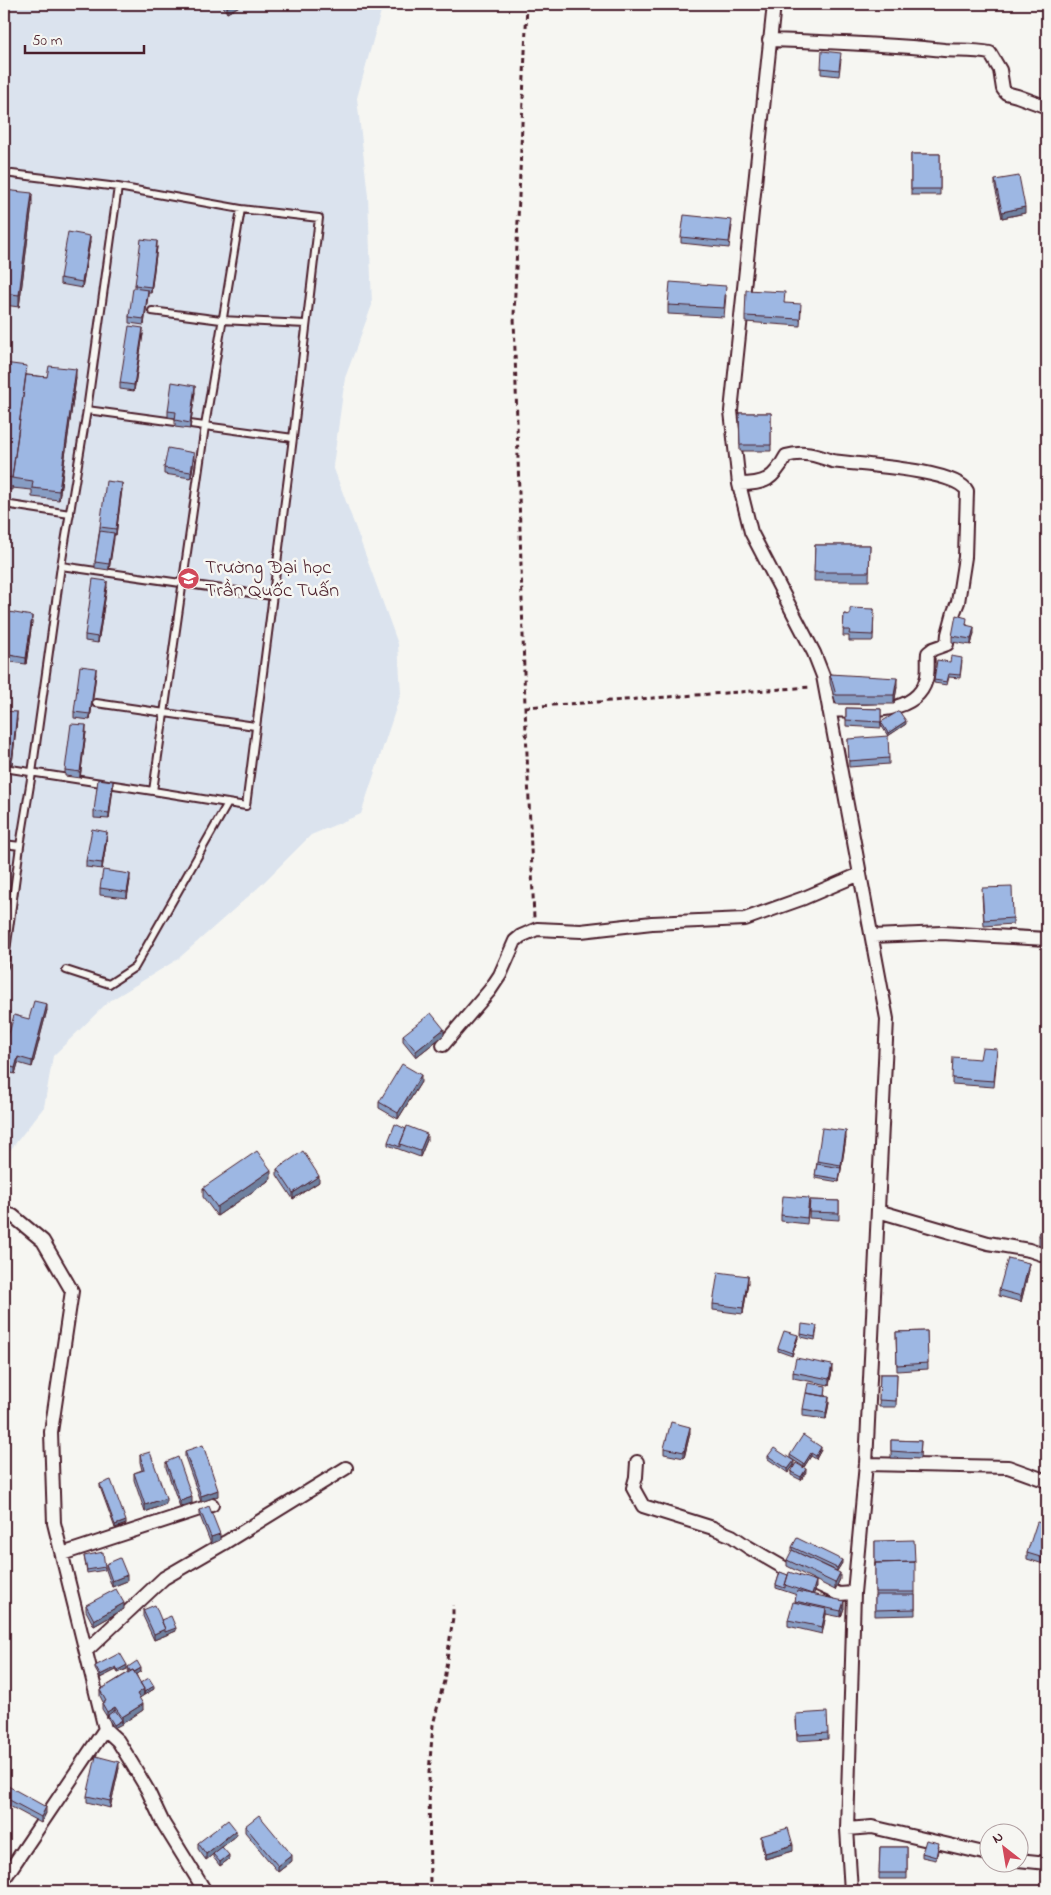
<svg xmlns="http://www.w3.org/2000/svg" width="1051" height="1895" viewBox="0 0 1051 1895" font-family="'Indie Flower',sans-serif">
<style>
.built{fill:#dbe3ee}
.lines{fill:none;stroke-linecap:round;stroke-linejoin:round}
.service-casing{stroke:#4a1f2b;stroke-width:10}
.minor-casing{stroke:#4a1f2b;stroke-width:16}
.path{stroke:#4a1f2b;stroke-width:3;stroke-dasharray:5 4;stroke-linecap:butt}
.service{stroke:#f6f6f2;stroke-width:6}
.minor{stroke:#f6f6f2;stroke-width:12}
.wall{fill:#879dc3;stroke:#4a1f2b}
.shaded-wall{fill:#6e809f;stroke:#4a1f2b}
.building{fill:#9db7e3;stroke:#4a1f2b}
.labels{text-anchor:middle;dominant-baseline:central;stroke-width:5;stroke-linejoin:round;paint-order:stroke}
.poi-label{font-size:20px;fill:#4a1f2b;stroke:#f6f6f2;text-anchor:start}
</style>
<rect width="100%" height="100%" fill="#f6f6f2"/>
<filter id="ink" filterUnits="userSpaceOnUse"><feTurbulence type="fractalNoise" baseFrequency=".02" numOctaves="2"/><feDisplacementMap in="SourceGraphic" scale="10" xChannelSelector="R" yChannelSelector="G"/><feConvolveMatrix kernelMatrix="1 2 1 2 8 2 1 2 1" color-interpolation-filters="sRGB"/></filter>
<g filter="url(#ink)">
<path class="built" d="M4,4H383L357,98L368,196L372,305L345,378L333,466L398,644L401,693L361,814L311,835L260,886L178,959L108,1002L53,1056L44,1107L4,1158Z"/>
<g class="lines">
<defs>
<path id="service" d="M4,173L118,187
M152,311L221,320L306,324
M4,504L70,514
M61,566L272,596
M96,703L255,726
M4,768L153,791L205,426L241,209
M153,791L246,806L293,438
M4,844L20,846
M4,966L20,846L32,773L61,566L87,410L118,187L241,209L319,218L293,438L87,410
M66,970L109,984L135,967L228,803"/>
<path id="minor" d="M774,4L731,411L739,484L751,532L814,653L823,676L887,1019L866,1464L854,1593L847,1829L851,1891
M769,40C827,42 886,44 944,50C960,51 975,50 990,53L1000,70L1003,89L1006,93L1017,96L1047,107
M739,484C765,484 773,480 786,456C802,451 816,455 832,461C859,465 955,469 967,491L965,557L958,602L954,612L948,634L947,644L933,649L928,653C927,661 929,672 926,680C916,717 858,711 829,710
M873,936L942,933L1047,939
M443,1045L490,990L500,975L515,941L521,936L537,929L581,931L652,923L745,919L804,898L860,874
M878,1211L988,1243L1029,1250L1047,1256
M4,1213L13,1216L43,1241L72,1291L51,1432L54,1523L105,1729L4,1879
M637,1462L636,1477L633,1488L643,1506L713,1528L732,1536L748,1547L793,1573L839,1594L854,1593
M866,1464L1008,1467L1047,1481
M62,1554L212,1505
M86,1651L164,1578L226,1542L346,1468
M105,1729L118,1741L128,1757L147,1789L163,1823L205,1891
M847,1829L872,1827L988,1854
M1018,1860L1047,1863"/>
</defs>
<use href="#service" class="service-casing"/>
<use href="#minor" class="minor-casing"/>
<path class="path" d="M527,4L514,316L525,707L534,918
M525,707L811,687
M430,1891L429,1772L433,1725L444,1681L453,1617V1605"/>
<use href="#service" class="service"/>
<use href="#minor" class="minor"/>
</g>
<path class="wall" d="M222,4H243L227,13Z
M841,59L839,76L821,74V68Z
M911,154H940V195H911Z
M995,180L1025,213L1002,218L995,187Z
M4,190L32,205L19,307L4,305Z
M732,226L729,248L681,243V237Z
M90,242L82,288L60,284V278Z
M157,247L151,293H148L144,325L129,323V317L135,289V285Z
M726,295L724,317L668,314V305Z
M784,303L801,310L800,326L745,322V316Z
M143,334L134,391L120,389V383Z
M4,363L27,375L47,377L76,378L59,500L32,497V490L12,488V486V490L4,489Z
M195,392L190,429L175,427V418L168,417V411Z
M739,413H771V451H740Z
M194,459L191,478L164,474V468Z
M122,489L116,535H114L109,570L95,568V562L100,527Z
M815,545H870L869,581H814Z
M107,587L98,643L85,641V635Z
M874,609L873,641H849V636H843L844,614L850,615Z
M32,622L26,664L4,661V645Z
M967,624V625L974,633L971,645L952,642V636Z
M962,661L960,678L949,677L947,685L934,683V680L950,662Z
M96,674L90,720L74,718V712Z
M830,674L897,687L894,704H836L830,683Z
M846,708L881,709V728L846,726Z
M4,711L17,719L12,764L4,763Z
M881,722L906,724L888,736L881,725Z
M86,732L80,778L65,776V770Z
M848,739L889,758V764L849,767Z
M113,787L109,819L94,818V811Z
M107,838L102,869L86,867V861Z
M130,880L127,898L100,895V888Z
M982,895L1013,918V924L984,926Z
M47,1010L32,1067L18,1063L15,1074L4,1071V1052L29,1019Z
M403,1035H444L416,1057L403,1041Z
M997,1056L994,1087L952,1084V1078Z
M421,1082L398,1119L379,1108V1102Z
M406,1129L427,1140L420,1157L388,1145V1142Z
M846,1138L839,1182L815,1178L817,1161Z
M277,1169L319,1182L293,1199L277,1175Z
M271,1179L217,1216L203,1197V1188Z
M1047,1195V1247L1039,1246V1236Z
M810,1200L839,1201V1220L809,1218Z
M809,1205L807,1224L781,1221V1215Z
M1029,1270L1021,1302L999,1296V1290Z
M748,1282L743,1314L713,1310V1304Z
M817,1329L815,1340L801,1337V1334Z
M927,1331L928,1369L897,1371L896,1332Z
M798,1338L792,1356L778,1351V1348Z
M832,1371L829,1385L793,1378V1372Z
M880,1374H897L896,1407H879Z
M826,1389L825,1396L829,1403L826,1419L803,1416V1409Z
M690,1433L684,1458L664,1454V1448Z
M891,1440L921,1441L920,1459L891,1458Z
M821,1450L816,1459L811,1456L804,1467L790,1458V1455Z
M185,1451L218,1496L201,1502L185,1457Z
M140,1455L166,1504L145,1512L134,1480V1473L142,1470L140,1462Z
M768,1456L794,1465L788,1473L768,1459Z
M166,1462L192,1503L180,1507L166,1468Z
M791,1472H806L801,1480L791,1475Z
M100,1484L126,1524L115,1528L100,1487Z
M200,1510L220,1540L211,1544L200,1516Z
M1047,1524V1565L1027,1559V1553Z
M875,1541L915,1592V1615L875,1616Z
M792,1547L842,1563L837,1571L792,1550Z
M84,1556L105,1567V1570L87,1573Z
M787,1560L840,1579L835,1590L787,1566Z
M106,1564L127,1581L112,1587L106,1570Z
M780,1572L816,1587L813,1595L844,1608L841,1617L826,1614L822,1634L788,1626V1620L795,1602L797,1595L776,1588V1585Z
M86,1605L124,1609L94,1626L86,1611Z
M143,1610L161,1620L176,1631L154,1640L143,1616Z
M95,1666L127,1669L118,1673L116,1670L100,1678L95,1669Z
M128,1667L141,1671L136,1674L140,1683L154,1689L139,1698L143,1710L114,1728L102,1709V1703L103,1702L100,1696V1690L129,1672L128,1670Z
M796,1720L828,1733V1739L797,1741Z
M119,1768L110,1808L87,1802V1796Z
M4,1787L46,1813L41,1823L4,1803Z
M1047,1821V1855L1042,1854V1848Z
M245,1826L292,1861L278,1872L245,1832Z
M236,1836L222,1847L229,1859L220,1866L213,1857V1854L206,1860L198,1849V1843Z
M761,1836L793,1851L765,1859L761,1842Z
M939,1846L936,1860L922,1857V1853Z
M880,1847H907V1879H879Z"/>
<path class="shaded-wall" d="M233,4H243L227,13V7Z
M32,193V205L19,307V295Z
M1025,207V213L1002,218V212Z
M90,236V242L82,288V282Z
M157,241V247L151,293V287Z
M148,290V296L144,325V319Z
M143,328V334L134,391V385Z
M76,369V378L59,500V491Z
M195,386V392L190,429V423Z
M194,453V459L191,478V472Z
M122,483V489L116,535V529Z
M114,533V539L109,570V564Z
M107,581V587L98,643V637Z
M32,616V622L26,664V658Z
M974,627V633L971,645V639Z
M96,668V674L90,720V714Z
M897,678V687L894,704V695Z
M17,712V719L12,764V758Z
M906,721V724L888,736V733Z
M86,725V732L80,778V772Z
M113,781V787L109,819V813Z
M107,832V838L102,869V863Z
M7,853V862L4,889V879Z
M130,874V880L127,898V892Z
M47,1004V1010L32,1067V1061Z
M444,1029V1035L416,1057V1051Z
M18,1057V1063L15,1074V1068Z
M421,1075V1082L398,1119V1113Z
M846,1131V1138L839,1182L841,1165Z
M427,1134V1140L420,1157V1151Z
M271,1170V1179L217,1216V1207Z
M319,1176V1182L293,1199V1193Z
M1029,1263V1270L1021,1302V1296Z
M748,1276V1282L743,1314V1308Z
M798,1335V1338L792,1356V1353Z
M832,1365V1371L829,1385V1379Z
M829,1397V1403L826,1419V1413Z
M690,1427V1433L684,1458V1452Z
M821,1447V1450L816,1459V1456Z
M811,1453V1456L804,1467V1464Z
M794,1461V1465L788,1473V1469Z
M806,1469V1472L801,1480V1477Z
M218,1490V1496L201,1502V1496Z
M192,1497V1503L180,1507V1501Z
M166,1498V1504L145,1512V1505Z
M126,1521V1524L115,1528V1525Z
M220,1534V1540L211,1544V1537Z
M842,1560V1563L837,1571V1568Z
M840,1573V1579L835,1590V1583Z
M127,1575V1581L112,1587V1581Z
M816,1581V1587L812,1600V1594Z
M844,1601V1608L841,1617V1611Z
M124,1603V1609L94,1626V1620Z
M826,1609V1615L822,1634V1627Z
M176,1628V1631L154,1640V1634L165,1629Z
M127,1665V1669L118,1673V1670Z
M116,1667V1670L100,1678V1675Z
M141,1668V1671L132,1677V1674Z
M154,1686V1689L144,1695V1692Z
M144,1689V1695L137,1700V1694Z
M143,1704V1710L122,1724V1717Z
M115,1707V1713L108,1715L107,1718V1712Z
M122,1720V1724L114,1728V1725Z
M119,1762V1768L110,1808V1801Z
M46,1807V1813L41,1823V1817Z
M236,1830V1836L206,1860V1854Z
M793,1845V1851L765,1859V1853Z
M229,1855V1859L220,1866V1862Z
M292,1855V1861L278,1872V1866Z"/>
<path class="building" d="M225,4H233L227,7Z
M822,51L841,53L839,70L821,68Z
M911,154H940V189H911Z
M1019,176L1025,207L1002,212L995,180Z
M4,190L32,193L19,295L4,293Z
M684,215L732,220L729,242L681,237Z
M68,232L90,236L82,282L60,278Z
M141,239L157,241L151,287L135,285Z
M670,282L726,286L724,308L668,305Z
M133,288L148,290L144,319L129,317Z
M746,290L785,292L784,303L801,304L800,319L745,316Z
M129,326L143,328L134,385L120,383Z
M4,363L27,366L12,478L4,476Z
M49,366L76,369L59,491L32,488L33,481L12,478L26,375L47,377Z
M172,382L195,386L190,423L175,420L176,412L168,411Z
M739,413H771V445H740Z
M168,448L194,453L191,472L164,468Z
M106,481L122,483L116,529L100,527Z
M100,531L114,533L109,564L95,562Z
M815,545H870L869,572H814Z
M93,579L107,581L98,637L85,635Z
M850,608L874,609L873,635L849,634L850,630H843L844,614L850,615Z
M9,612L32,616L26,658L4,654V645Z
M956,615L967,618L966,625L974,627L971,639L952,636Z
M951,656L962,658L960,675L949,674L947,682L934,680L937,660L950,662Z
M80,666L96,668L90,714L74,712Z
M830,674L897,678L894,695H836Z
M846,708L881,709V722L846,720Z
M4,711L17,712L12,758L4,757Z
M899,711L906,721L888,733L881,722Z
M71,724L86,725L80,772L65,770Z
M888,736L889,758L849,761L848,739Z
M98,779L113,781L109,813L94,811Z
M92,829L107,832L102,863L86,861Z
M4,852L7,853L4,879Z
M103,870L130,874L127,892L100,888Z
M1012,887L1013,918L984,920L982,888Z
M34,1001L47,1004L32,1061L18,1057L15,1068L4,1065V1052L14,1015L29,1019Z
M431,1013L444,1029L416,1051L403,1035Z
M982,1048L997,1049L994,1081L952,1078L953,1057L980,1059Z
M402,1064L421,1075L398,1113L379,1102Z
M395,1124L406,1129L400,1144V1147L388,1142Z
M407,1126L427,1134L420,1151L400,1144Z
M822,1128L846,1131L841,1165L817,1161Z
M257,1151L271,1170L217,1207L203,1188Z
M303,1151L319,1176L293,1193L277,1169Z
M817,1164L841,1168L839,1179L815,1175Z
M1047,1195V1238L1039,1236Z
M783,1196L809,1198L807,1218L781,1215Z
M810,1200L839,1201V1213L809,1212Z
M1008,1258L1029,1263L1021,1296L999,1290Z
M718,1272L748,1276L743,1308L713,1304Z
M802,1324L817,1326L815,1337L801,1334Z
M784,1331L798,1335L792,1353L778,1348Z
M927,1331L928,1363L897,1365L896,1332Z
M796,1358L832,1365L829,1379L793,1372Z
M880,1374H897L896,1401L879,1400Z
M808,1383L826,1386L825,1396L806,1393Z
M806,1393L829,1397L826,1413L803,1409Z
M671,1422L690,1427L684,1452L664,1448Z
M803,1435L821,1447L816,1456L811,1453L804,1464L790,1455Z
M891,1440L921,1441L920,1453L891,1451Z
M203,1445L218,1490L201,1496L185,1451Z
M774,1448L794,1461L788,1469L768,1456Z
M150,1452L166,1498L145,1505L134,1473L144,1470L140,1455Z
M178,1457L192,1497L180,1501L166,1462Z
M796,1463L806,1469L801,1477L791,1472Z
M111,1480L126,1521L115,1525L100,1484Z
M209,1506L220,1534L211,1537L200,1510Z
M1037,1522L1047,1524V1559L1027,1553Z
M797,1538L842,1560L837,1568L792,1547Z
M914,1540L915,1562L875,1563V1566V1541Z
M792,1550L840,1573L835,1583L787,1560Z
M103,1552L105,1567L87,1570L84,1556Z
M120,1558L127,1575L112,1581L106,1564Z
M915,1562V1592H875V1563Z
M780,1572L788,1575L785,1585V1588L776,1585Z
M789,1572L816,1581L812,1594L785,1585Z
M116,1589L124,1603L94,1620L86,1605Z
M797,1591L844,1601L841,1611L795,1601Z
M875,1595H915V1609L875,1610Z
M793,1602L826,1609L822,1627L788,1620Z
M155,1605L165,1629L154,1634L143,1610Z
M171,1616L176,1628L165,1632V1629L161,1620Z
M120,1653L127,1665L118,1670L116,1667L100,1675L95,1666Z
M137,1661L141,1668L134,1672L133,1670L130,1671L128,1667Z
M133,1670L144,1689L137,1694L143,1704L122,1717L115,1707L107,1712L102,1703L106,1701L100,1690Z
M149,1678L154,1686L144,1692V1689L140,1683Z
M115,1710L122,1720L114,1725L108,1715Z
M827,1712L828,1733L797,1735L796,1714Z
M96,1756L119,1762L110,1801L87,1796Z
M8,1786L46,1807L41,1817L4,1797V1794Z
M4,1787L7,1788L4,1794Z
M259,1815L292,1855L278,1866L245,1826Z
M228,1820L236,1830L206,1854L198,1843Z
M1047,1821V1849L1042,1848Z
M788,1828L793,1845L765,1853L761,1836Z
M926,1840L939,1843L936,1857L922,1853Z
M222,1847L229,1855L220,1862L213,1854Z
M880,1847H907V1873H879Z
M11,1887L16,1891H8Z"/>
</g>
<defs>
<symbol id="university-disc" viewBox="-11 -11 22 22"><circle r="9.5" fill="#d1495b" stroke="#f6f6f2"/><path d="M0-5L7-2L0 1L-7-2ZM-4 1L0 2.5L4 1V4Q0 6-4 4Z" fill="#fff"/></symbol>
</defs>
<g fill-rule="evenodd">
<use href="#university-disc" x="176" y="566" width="25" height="25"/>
</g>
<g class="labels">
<g class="poi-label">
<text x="205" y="568">Trường Đại học<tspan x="205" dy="23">Trần Quốc Tuấn</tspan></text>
</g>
</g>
<rect width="1051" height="1895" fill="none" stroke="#f6f6f2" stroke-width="20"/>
<rect x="10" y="10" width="1031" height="1875" fill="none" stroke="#4a1f2b" stroke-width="2" filter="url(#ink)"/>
<g transform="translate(1004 1848) rotate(329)"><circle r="24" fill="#f6f6f2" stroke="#b1a0a2"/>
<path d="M0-4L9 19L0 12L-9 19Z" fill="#d1495b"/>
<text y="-8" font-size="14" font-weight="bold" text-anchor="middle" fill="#4a1f2b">N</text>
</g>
<path d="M25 45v8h119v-8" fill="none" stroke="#4a1f2b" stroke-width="2.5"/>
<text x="32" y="45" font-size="15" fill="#4a1f2b" stroke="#f6f6f2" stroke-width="4" paint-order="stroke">50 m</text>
</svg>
